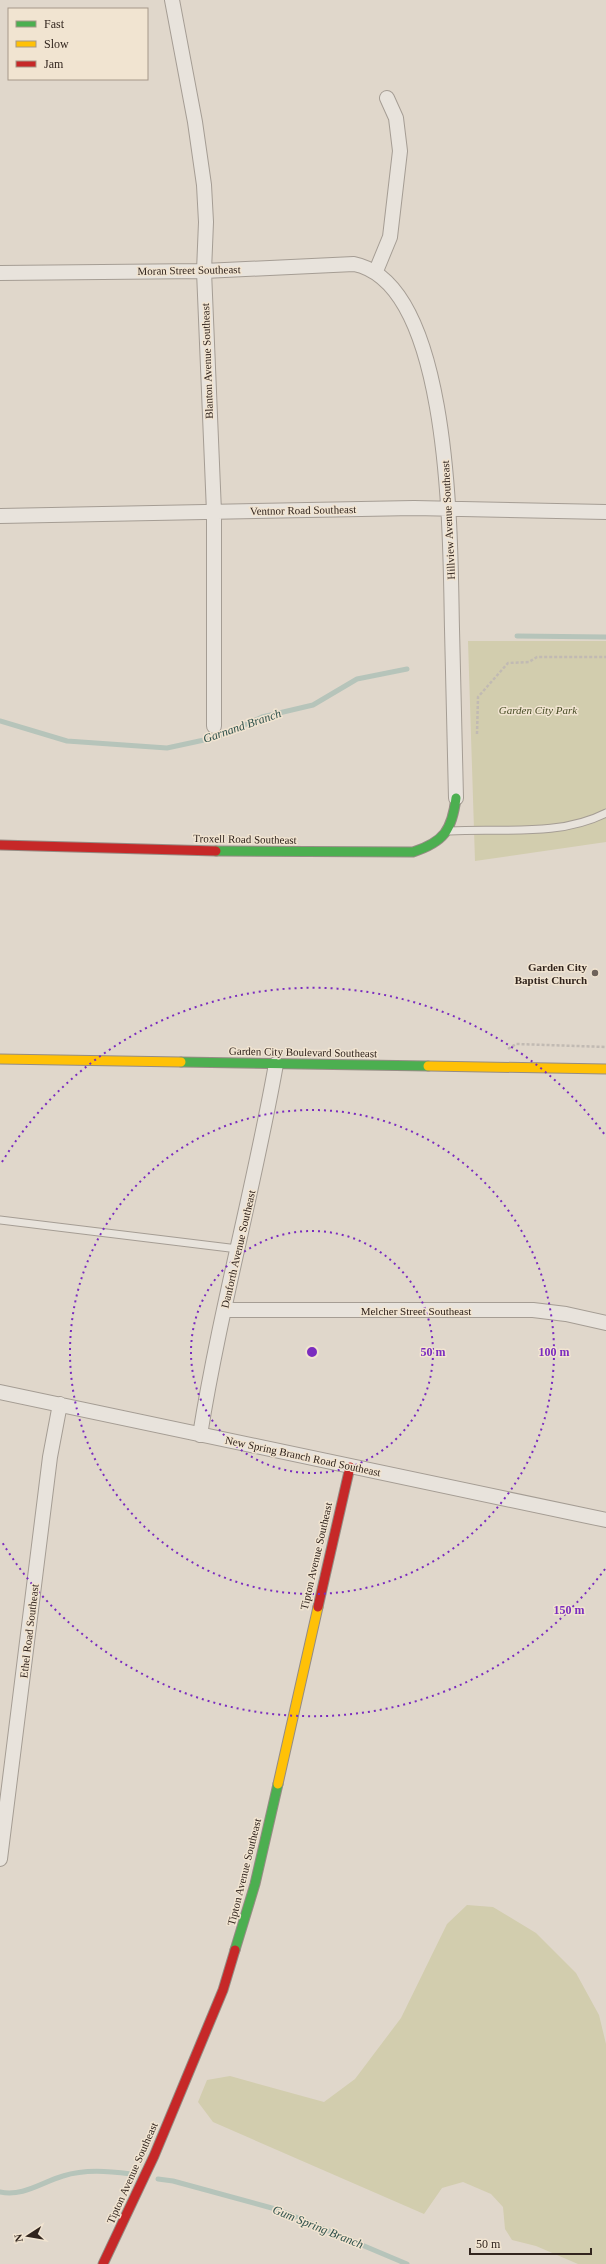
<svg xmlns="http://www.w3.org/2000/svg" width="606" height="2264" viewBox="0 0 606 2264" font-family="'Times New Roman',serif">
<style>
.green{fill:#d2cdae}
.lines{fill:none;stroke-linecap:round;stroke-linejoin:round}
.stream{stroke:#b6c4ba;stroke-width:5}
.lane-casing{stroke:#a59d94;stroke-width:9}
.street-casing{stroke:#a59d94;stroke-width:16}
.fast-casing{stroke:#958c84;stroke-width:11}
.slow-casing{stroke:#958c84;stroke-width:11}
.jam-casing{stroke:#958c84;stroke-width:11}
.path{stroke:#c1bab3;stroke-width:2.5;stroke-dasharray:3 2;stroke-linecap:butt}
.lane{stroke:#e8e3dc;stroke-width:7}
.street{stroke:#e8e3dc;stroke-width:14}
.fast{stroke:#4caf50;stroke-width:9}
.slow{stroke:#ffc107;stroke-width:9}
.jam{stroke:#c62828;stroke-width:9}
.ring{fill:none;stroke:#7b2cbf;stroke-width:2;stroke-dasharray:2 4}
.poi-dot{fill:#6f635b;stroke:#f1e4d1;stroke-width:1.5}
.labels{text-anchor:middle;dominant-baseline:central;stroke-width:3;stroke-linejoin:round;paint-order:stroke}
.street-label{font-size:11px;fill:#32251e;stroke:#f1e4d1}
.park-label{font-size:11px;font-style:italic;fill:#484d26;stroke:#f1e4d1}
.poi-label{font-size:11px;font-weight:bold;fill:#32251e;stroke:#f1e4d1;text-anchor:end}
.water-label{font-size:12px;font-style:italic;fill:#2e504a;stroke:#f1e4d1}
.centre{fill:#7b2cbf;stroke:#f1e4d1;stroke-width:2}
.ring-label{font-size:12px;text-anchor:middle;font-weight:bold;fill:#7b2cbf;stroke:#f1e4d1;stroke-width:3;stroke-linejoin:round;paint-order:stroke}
</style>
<rect width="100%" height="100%" fill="#e0d7cb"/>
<path class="green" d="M468,641H606V842L475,861Z
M467,1905L493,1907L536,1933L576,1973L599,2015L606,2044V2264H578L536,2246L512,2240L505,2229L503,2207L491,2194L463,2182L442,2188L424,2214L213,2122L198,2102L207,2080L230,2076L324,2102L355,2079L401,2018L447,1924Z"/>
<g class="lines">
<path class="stream" d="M517,636L606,637
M0,721L67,741L167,748L218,737L262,717L313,705L357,679L407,669
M158,2179L173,2181L279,2210L407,2264
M0,2192C23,2197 42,2182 63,2176C85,2169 108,2171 131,2174"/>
<defs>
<path id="lane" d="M450,831C501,828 559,837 606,813
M0,1220L238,1249"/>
<path id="street" d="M172,0L195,122L204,185L206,222L204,271L214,512V726
M376,271L390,237L400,151L396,118L387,98
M0,273L204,271L354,264C454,284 450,549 452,629C453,685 455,742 456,798
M0,516L414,508L606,512
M224,1310H533L566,1314L606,1323
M0,1392L606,1520
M200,1435C220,1310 254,1188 276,1064
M0,1859L50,1457L60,1404"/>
<path id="fast" d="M216,851L413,852C444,842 452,830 456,798
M181,1062L428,1066
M235,1950L255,1884L278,1784"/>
<path id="slow" d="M0,1059L181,1062
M428,1066L606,1069
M278,1784L318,1607"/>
<path id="jam" d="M0,845L216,851
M318,1607L350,1467
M103,2264L154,2156L223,1990L235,1950"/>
</defs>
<use href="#lane" class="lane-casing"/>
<use href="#street" class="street-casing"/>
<use href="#fast" class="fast-casing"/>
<use href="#slow" class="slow-casing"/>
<use href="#jam" class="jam-casing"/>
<path class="path" d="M477,734L478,697L508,663L529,662L537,657H606
M508,1049L516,1044L606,1047"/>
<use href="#lane" class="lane"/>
<use href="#street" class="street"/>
<use href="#fast" class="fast"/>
<use href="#slow" class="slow"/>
<use href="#jam" class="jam"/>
</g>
<g class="ring">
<circle cx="312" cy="1352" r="121"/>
<circle cx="312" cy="1352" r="242"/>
<path d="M605 1569A364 364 0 0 1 2 1542M2 1162A364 364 0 0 1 605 1135"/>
</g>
<circle class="poi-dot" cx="595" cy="973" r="4"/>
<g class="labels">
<g class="street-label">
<text transform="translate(189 270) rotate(-1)">Moran Street Southeast</text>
<text transform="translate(207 361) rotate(-92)">Blanton Avenue Southeast</text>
<text transform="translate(303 510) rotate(-1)">Ventnor Road Southeast</text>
<text transform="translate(448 520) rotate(-93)">Hillview Avenue Southeast</text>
<text transform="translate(245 839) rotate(1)">Troxell Road Southeast</text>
<text transform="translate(303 1052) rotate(1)">Garden City Boulevard Southeast</text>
<text transform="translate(238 1249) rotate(-77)">Danforth Avenue Southeast</text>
<text x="416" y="1311">Melcher Street Southeast</text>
<text transform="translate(303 1456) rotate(12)">New Spring Branch Road Southeast</text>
<text transform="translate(316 1556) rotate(-77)">Tipton Avenue Southeast</text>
<text transform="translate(29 1631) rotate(-83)">Ethel Road Southeast</text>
<text transform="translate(244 1872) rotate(-76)">Tipton Avenue Southeast</text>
<text transform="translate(132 2173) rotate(-66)">Tipton Avenue Southeast</text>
</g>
<g class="park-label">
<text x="538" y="710">Garden City Park</text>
</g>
<g class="poi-label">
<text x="587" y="967">Garden City<tspan x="587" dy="13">Baptist Church</tspan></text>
</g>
<g class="water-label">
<text transform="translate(242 726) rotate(-19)">Garnand Branch</text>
<text transform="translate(318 2227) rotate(22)">Gum Spring Branch</text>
</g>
</g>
<circle cx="312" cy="1352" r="6" class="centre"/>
<g class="ring-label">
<text x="433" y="1356">50 m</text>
<text x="554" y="1356">100 m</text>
<text x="569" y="1614">150 m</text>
</g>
<rect x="8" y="8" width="140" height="72" fill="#f1e4d1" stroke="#a59889"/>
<rect x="16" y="21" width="20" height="6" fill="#4caf50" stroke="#a59889"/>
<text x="44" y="28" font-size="12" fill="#32251e">Fast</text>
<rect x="16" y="41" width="20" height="6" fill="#ffc107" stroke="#a59889"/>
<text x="44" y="48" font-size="12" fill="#32251e">Slow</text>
<rect x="16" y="61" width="20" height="6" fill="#c62828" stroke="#a59889"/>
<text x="44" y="68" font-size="12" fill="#32251e">Jam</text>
<g transform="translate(28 2236) rotate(258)" stroke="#f1e4d1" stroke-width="3" paint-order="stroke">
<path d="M0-3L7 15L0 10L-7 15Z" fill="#32251e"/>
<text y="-6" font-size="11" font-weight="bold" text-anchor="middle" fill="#32251e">N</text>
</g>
<path d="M470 2248v6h121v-6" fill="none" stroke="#32251e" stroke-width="2"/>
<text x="476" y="2248" font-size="12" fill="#32251e" stroke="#f1e4d1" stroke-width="3" paint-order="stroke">50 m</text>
</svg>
